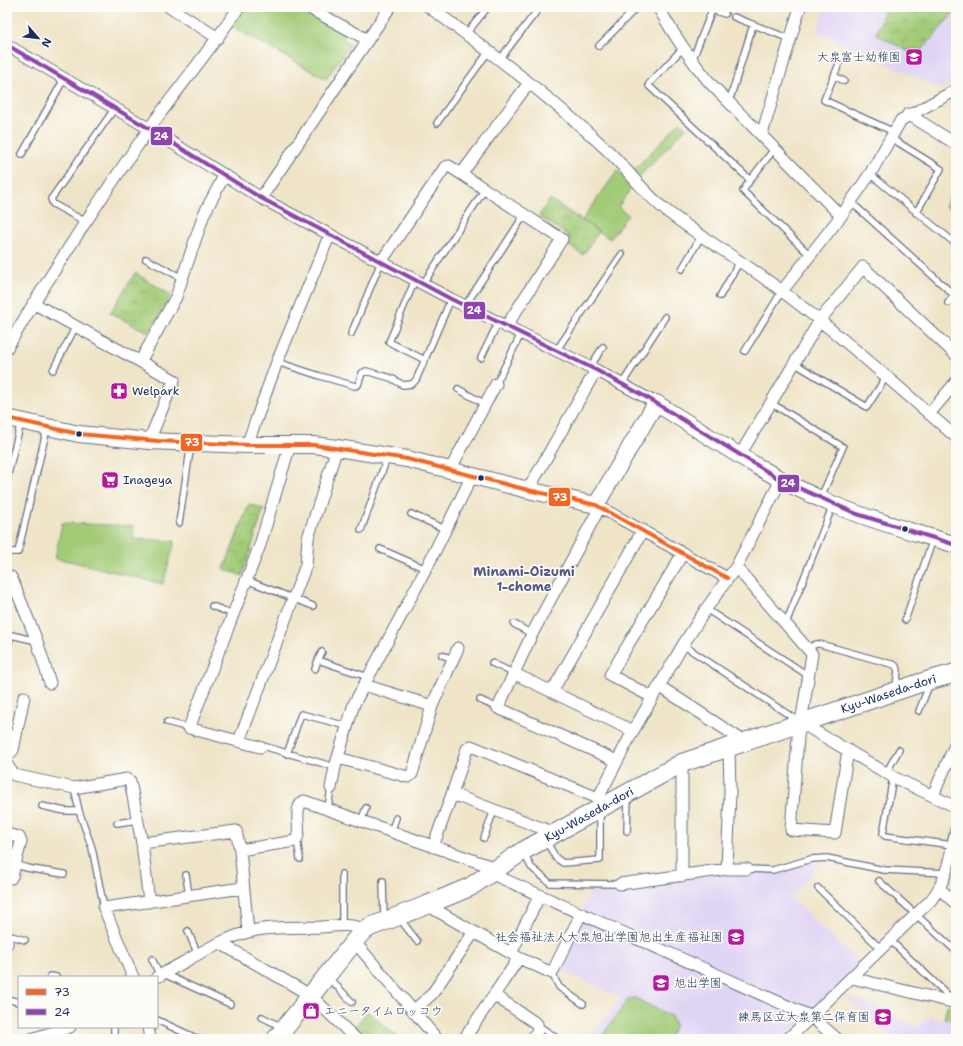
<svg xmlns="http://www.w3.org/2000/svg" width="963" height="1046" viewBox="0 0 963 1046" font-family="'Shantell Sans','Klee One',sans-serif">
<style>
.built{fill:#e0d4f4}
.grass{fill:#a2cb77;stroke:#5e7d6a}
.park{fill:url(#park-crowns);stroke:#5e7d6a}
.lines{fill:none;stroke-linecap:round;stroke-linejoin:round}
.lane-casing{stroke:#656e83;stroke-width:8}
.street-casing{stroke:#656e83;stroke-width:13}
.secondary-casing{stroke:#656e83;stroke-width:18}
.primary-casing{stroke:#656e83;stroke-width:20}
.lane{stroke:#fff;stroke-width:5.5}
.street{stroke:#fff;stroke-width:11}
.secondary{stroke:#fff;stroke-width:16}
.primary{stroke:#fff;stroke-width:18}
.bus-1-casing{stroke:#fdfcf7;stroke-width:7}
.bus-2-casing{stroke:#fdfcf7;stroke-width:7}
.bus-1{stroke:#f26522;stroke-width:4}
.bus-2{stroke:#8e44ad;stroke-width:4}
.bus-dot{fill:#1b2f5e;stroke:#fdfcf7;stroke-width:1.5}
.labels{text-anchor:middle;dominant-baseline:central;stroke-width:3.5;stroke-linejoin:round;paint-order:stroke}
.poi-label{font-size:12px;fill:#1b2f5e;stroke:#fdfcf7;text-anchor:start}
.street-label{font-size:12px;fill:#1b2f5e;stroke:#fdfcf7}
.neighbourhood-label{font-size:13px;font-weight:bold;fill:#535887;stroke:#fdfcf7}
.line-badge{stroke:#fdfcf7;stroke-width:1.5}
.badge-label{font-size:11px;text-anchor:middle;font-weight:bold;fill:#fff}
</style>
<defs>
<pattern id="park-crowns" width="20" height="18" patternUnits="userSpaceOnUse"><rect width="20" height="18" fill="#a2cb77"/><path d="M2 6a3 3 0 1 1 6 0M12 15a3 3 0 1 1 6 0" fill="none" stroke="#83a565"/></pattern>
</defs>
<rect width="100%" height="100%" fill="#fdfcf7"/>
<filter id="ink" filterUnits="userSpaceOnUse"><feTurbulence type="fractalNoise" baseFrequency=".025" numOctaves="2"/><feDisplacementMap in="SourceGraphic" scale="8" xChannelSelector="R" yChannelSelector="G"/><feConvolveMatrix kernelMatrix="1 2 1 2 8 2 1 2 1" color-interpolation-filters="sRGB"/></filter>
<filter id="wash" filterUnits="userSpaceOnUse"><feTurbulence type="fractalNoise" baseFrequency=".012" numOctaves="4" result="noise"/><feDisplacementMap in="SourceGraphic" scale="16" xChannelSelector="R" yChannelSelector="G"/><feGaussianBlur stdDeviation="0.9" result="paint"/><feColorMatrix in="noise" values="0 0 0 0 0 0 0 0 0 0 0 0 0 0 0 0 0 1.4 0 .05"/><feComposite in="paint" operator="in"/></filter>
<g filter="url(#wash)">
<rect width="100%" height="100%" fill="#efe4c7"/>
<path class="built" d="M825,7H956V82L941,89L818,32Z
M825,859L790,898L861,964L813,1013L582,910L589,892L720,873L771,872Z
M584,918L808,1016L784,1039H589L620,997L559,969Z
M845,996L870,1003L916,1027L929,1017L956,1022V1039H893Z"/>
<path class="grass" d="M245,7H298L345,32L343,37L350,45L326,79L231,26Z
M680,122L686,128L639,177L633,171Z
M618,170L633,186L618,207L628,215L610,239L582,220Z
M62,523L133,526L134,539L175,541L163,584L70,561L55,559Z
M635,998L672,1017L675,1025L669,1039H600L628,999Z"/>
<path class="park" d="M886,7H956V10L917,56L876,34Z
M956,187V212L945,206Z
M550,199L599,232L583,255L566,244L570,237L539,216Z
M135,273L171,295L149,333L110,313Z
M249,504L264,509L242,576L224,569Z
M947,1005L956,1007V1021L944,1018Z
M368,1011L400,1039H361L352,1030Z"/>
</g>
<g filter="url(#ink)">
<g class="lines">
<defs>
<path id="lane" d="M712,10L725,14
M734,17L790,39
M466,34L488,7
M599,46L637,7
M683,48L649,84V86L750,180L775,148
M500,59L540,7
M692,61L712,10L711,7
M839,64L824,100L894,132
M834,76L844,81
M729,102L753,25
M437,123L489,51
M891,138L941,169L916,213
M22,154L64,79
M870,174L956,244
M750,180L743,191L811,256
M851,202L954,295L956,292
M86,222L53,204L51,199L115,108
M146,259L182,278
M682,269L702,235
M415,280L389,342L425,360
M423,284L485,189
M720,296L740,261
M948,303L954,295
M465,306L525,214
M351,334L381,262
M556,351L622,254
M745,351L782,291
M481,358L498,323
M277,362L320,376L355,386L358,385L362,373L366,371L391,378L403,385L412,384L416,380L451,299
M794,363L867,407L886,377
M590,367L603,347
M53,370L76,326
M496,384L521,334
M622,384L665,317
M458,389L485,404
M771,403L843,447L821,497
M7,478L21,422
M411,514L445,529
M179,523L191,444
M361,530L387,458
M380,549L426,569
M7,552H18L47,428
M246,580L313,606
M212,606L233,614
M706,609L809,676
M905,620L933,539
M786,623L833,505
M514,624L532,634
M7,634L37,641
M683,645L798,721
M808,648L816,644H820L895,665L898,670L896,687
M7,649L11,635
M322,652L318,660L368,677
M442,655L453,659
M492,663L513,673
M315,669L318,660
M480,700L498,708
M919,711L930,683
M167,722L189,728
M260,747L263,746L335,767
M287,754L301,714L347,726
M948,763L956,767
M886,773L899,750
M893,777L883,834L885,836L953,845
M74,788L79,811L92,848L104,908
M42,806L65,811H79
M328,808L331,788
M361,821L366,808
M117,823L138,820
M627,831L628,797
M391,832L396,818
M484,838L494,810
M297,839L300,859
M546,841L556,858L563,863L600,860V812
M524,853L531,867L550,883L620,884
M15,865L32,869L64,874
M747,869L773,870L811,859L827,858L884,870L946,873
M342,874V926
M186,875L189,896
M383,881L384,919
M879,881L956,951
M818,888L881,949
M400,919L417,941
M188,931L198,955
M7,937L11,936L25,940
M891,941L950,997L956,991
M152,959L160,976
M552,973L559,987L583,1004
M164,974L230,1004
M50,976L56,977
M328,977L352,1002
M7,999L19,1002
M262,1017L282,1027
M157,1020L198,1039
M539,1026L558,1039
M114,1039V1027"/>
<path id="street" d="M169,7L218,38
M307,7L368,40
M429,7C490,51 550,97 605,148C627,168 644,194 668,212C704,240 746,263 783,292C843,337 899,388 956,437
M658,7C673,34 690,59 710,83L841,216
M7,45L150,129L261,198L451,299L596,370L656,403
M908,114L956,144
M762,134L800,7
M462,173L529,83
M261,198L390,7
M381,262L445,167L449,166L562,239L506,327
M782,291L841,216L870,174L901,120L956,90
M33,303L174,380L149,441
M7,348C51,273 99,200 149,129C178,88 211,49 239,7
M141,360L176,297L204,214L224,176
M929,414L956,382
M247,445L277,362L330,234
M740,455L820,320L863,267L956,355
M450,470L496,384
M528,490L596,370
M596,505L727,578
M600,507L532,634L498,708L617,761
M736,567L812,654L801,723L893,777L956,807
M7,576L11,577L37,641L50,683
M513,673L633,731
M364,685L432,706L458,648
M659,686L745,742
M553,690L643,530
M652,697L610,675L683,553
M799,724L791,830L835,833L848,750
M239,741L306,565L308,538L337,448
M260,747L189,728L260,545L290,445
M7,756L13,750L24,697
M338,758L401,775L408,777L412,774L432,706
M7,765L14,775L74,788L127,779L130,781L142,843L149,902
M331,788L335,767L354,704L426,569L472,476
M933,795L956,743
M600,808L598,798L633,731L683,645L706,609L736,567L781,480
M555,833L452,794L467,749L471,746L598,798
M7,834L19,837L21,842L12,876L11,878H7
M142,843L236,831L240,850L248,932
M433,847L452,794
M240,850L295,841C304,832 291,808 304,801L498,869
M727,869L730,792L729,747
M490,873L812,1017L837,1039
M682,876V763
M620,884L727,869H747
M940,889L956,904
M427,905L519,958L552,973L581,914
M7,939V944
M354,941L437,1039
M220,943L310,995L356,1039
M511,953L540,895
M133,977L104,908L242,888
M157,977C186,962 216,941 248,932C271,926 298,928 321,927C335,926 352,923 364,930
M852,978L956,1003
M494,995L537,1024L538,1030L532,1039
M413,1011L432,994L474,932
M148,1027L150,1039
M31,1039L70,1027
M464,1039L519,958
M788,1039L931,900C948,879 950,855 956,830"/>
<path id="secondary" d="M7,418L79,434L149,441L247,445H314L337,448L407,459L528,490L596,505L656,403C713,439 770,478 832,504C872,521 915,532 956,545"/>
<g id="primary">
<path id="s1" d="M276,1039L361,933L370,927L427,905L470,887L523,851L682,763L923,682L956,673"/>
</g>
</defs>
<use href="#lane" class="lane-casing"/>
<use href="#street" class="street-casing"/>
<use href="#secondary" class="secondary-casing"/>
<use href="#primary" class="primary-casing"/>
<use href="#lane" class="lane"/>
<use href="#street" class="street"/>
<use href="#secondary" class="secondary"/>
<use href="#primary" class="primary"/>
<defs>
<path id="bus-1" d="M7,418L79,434L158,441L247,445H314L407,459L528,490L596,505L727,578"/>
<path id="bus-2" d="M7,45L150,129L261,198L451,299L596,370L646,397L781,480L857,514L956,545"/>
</defs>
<use href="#bus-1" class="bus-1-casing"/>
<use href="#bus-2" class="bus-2-casing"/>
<use href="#bus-1" class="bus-1"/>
<use href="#bus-2" class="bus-2"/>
</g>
</g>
<defs>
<symbol id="school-square" viewBox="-11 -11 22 22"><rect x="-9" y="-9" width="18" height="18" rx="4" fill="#b5179e" stroke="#fdfcf7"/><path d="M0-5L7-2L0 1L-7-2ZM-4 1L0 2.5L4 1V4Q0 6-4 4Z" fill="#fff"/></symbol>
<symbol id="pharmacy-square" viewBox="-11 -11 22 22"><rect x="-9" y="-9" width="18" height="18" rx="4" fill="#b5179e" stroke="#fdfcf7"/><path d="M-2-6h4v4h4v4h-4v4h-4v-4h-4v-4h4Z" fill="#fff"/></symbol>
<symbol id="supermarket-square" viewBox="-11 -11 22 22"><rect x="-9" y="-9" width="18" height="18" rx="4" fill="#b5179e" stroke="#fdfcf7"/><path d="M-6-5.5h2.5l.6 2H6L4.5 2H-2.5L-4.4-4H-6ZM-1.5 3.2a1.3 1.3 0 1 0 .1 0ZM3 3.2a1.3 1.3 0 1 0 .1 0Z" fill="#fff"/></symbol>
<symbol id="shop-square" viewBox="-11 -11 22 22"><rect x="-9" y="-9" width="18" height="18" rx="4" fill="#b5179e" stroke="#fdfcf7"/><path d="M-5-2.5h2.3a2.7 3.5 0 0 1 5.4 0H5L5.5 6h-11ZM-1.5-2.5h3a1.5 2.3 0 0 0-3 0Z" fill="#fff"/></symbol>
</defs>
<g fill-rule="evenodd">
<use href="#school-square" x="904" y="47" width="20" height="20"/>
<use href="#pharmacy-square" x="109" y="381" width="20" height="20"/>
<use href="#supermarket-square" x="100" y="470" width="20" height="20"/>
<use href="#school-square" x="726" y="927" width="20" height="20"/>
<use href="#school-square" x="651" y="973" width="20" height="20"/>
<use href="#shop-square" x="301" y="1001" width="20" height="20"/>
<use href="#school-square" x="873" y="1007" width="20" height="20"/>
</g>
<g class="bus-dot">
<circle cx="79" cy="434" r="3.5"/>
<circle cx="481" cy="478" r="3.5"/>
<circle cx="905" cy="529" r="3.5"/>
</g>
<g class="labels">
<g class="poi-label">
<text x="901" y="57" text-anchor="end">大泉富士幼稚園</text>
<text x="132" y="391">Welpark</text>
<text x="123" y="480">Inageya</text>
<text x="723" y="937" text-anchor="end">社会福祉法人大泉旭出学園旭出生産福祉園</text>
<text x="674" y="983">旭出学園</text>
<text x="324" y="1011">エニータイムロッコウ</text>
<text x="870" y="1017" text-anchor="end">練馬区立大泉第二保育園</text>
</g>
<g class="street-label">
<text stroke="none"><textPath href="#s1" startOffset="718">Kyu-Waseda-dori</textPath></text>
<text stroke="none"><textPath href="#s1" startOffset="394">Kyu-Waseda-dori</textPath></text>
</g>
<g class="neighbourhood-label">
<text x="524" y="571">Minami-Oizumi<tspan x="524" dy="15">1-chome</tspan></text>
</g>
</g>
<g class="line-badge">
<rect x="150" y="126" width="23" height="20" rx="4" fill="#8e44ad"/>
<rect x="463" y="301" width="23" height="19" rx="4" fill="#8e44ad"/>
<rect x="180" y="433" width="23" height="19" rx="4" fill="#f26522"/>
<rect x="777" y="474" width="23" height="19" rx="4" fill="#8e44ad"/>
<rect x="548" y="487" width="23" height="20" rx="4" fill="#f26522"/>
</g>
<g class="badge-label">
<text x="161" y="140">24</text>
<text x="474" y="314">24</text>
<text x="192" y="446">73</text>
<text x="788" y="487">24</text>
<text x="560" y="501">73</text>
</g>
<rect width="963" height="1046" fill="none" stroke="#fdfcf7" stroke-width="24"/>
<rect x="18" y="976" width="140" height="52" fill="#fdfcf7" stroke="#a3aaba"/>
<rect x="26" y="989" width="20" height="6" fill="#f26522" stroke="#a3aaba"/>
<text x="54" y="996" font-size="12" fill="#1b2f5e">73</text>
<rect x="26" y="1009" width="20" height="6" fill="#8e44ad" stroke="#a3aaba"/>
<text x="54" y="1016" font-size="12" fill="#1b2f5e">24</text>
<g transform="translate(38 38) rotate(118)" stroke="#fdfcf7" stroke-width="3" paint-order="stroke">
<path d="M0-3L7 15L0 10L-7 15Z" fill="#1b2f5e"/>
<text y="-6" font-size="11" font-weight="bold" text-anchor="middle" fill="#1b2f5e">N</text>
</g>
</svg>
